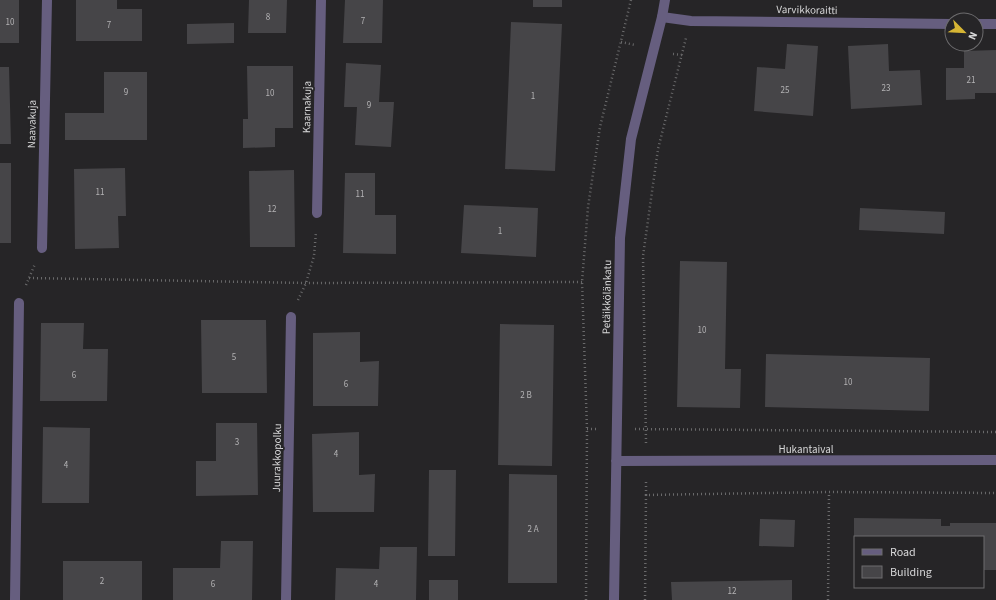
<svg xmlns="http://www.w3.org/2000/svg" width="996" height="600" viewBox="0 0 996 600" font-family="'Source Sans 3',sans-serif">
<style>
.building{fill:#464548}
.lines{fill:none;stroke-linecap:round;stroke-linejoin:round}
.path{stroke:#6a6a6b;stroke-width:2.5;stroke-dasharray:1 3;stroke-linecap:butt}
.minor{stroke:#665e7f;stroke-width:10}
.tertiary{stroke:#665e7f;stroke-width:10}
.labels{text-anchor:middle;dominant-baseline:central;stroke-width:3.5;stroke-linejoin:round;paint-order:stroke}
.number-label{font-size:9px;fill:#b3b2b4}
.street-label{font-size:11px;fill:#d7d7d8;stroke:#262527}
</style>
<rect width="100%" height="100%" fill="#262527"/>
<path class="building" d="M0,0H19V43H0Z
M76,0H117V9H142V41H76Z
M249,0H287L286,33H248Z
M345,0H383L382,43H343Z
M533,0H562V7H533Z
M511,22L562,24L555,171L505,169Z
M234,23V43L187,44V24Z
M787,44L818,46L813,116L754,111L757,67L785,69Z
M888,44L889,71L920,70L922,105L851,109L848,46Z
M996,50V93H975V99L946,100V68H964V51Z
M346,63L381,65L379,102H394L391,147L355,145L357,107H344Z
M247,66H293V128H275V147L243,148V119H248Z
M0,67H9L11,144H0Z
M104,72H147V140H65V113H104Z
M0,163H11V243H0Z
M125,168L126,216H118L119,248L75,249L74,169Z
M294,170L295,247H250L249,171Z
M345,173H375V215H396V254L343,253Z
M464,205L538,208L536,257L461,253Z
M860,208L945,212L944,234L859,230Z
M680,261L727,262L725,369H741L740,408L677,407Z
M201,320H266L267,393H202Z
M41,323H84L83,349H108L107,401H40Z
M500,324L554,325L552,466L498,465Z
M360,332V362L379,361L378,406H313V333Z
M766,354L930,358L929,411L765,407Z
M216,423H257L258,495L196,496V461H216Z
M43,427L90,428L89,503H42Z
M359,432V475L375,474L374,512H313L312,434Z
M429,470H456L455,556H428Z
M509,474L557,475V583H508Z
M854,518L941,519V526H950V523H996V570H983V537H854Z
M760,519L795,520L794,547L759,546Z
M221,541H253L252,600H173V568H220Z
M380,547H417L416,600H335L336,568L379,569Z
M63,561H142V600H63Z
M429,580H458V600H429Z
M792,580V600H672L671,582Z"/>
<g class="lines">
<path class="path" d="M621,42L635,45
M673,54L682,55
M29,278L306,283L582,282
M26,285L35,264
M298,300L306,283L314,256L316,232
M587,429H598
M635,429L996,432
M646,443L643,256L658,149L686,38
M646,495V480
M586,600L587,429L582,282L588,207L600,127L631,0
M645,600L646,495L829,492L996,493
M828,600L829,492"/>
<path class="minor" d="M662,17L691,21L952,24
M976,24H996
M317,213L321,0
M42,248L47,0
M15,600L19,303
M286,600L291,317"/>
<path class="tertiary" d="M616,461L996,460
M614,600L620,238L631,139L662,17L665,0"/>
</g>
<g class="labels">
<g class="number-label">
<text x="268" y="17">8</text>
<text x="363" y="21">7</text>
<text x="10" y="22">10</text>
<text x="109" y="25">7</text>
<text x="971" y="80">21</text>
<text x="886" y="88">23</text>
<text x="785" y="90">25</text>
<text x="126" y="92">9</text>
<text x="270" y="93">10</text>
<text x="533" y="96">1</text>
<text x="369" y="105">9</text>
<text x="100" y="192">11</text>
<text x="360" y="194">11</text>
<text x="272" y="209">12</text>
<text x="500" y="231">1</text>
<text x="702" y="330">10</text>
<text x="234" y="357">5</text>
<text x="74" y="375">6</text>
<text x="848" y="382">10</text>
<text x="346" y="384">6</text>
<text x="526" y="395">2 B</text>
<text x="237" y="442">3</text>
<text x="336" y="454">4</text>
<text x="66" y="465">4</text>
<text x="533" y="529">2 A</text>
<text x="102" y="581">2</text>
<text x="213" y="584">6</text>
<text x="376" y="584">4</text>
<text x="732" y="591">12</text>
</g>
<g class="street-label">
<text transform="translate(807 10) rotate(1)">Varvikkoraitti</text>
<text transform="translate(307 107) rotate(-89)">Kaarnakuja</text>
<text transform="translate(32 124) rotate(-89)">Naavakuja</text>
<text transform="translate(607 297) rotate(-89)">Petäikkölänkatu</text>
<text x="806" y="449">Hukantaival</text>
<text transform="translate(277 458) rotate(-89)">Juurakkopolku</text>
</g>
</g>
<rect x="854" y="536" width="130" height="52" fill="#262527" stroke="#6d6c6e"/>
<rect x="862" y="549" width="20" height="6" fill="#665e7f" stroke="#6d6c6e"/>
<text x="890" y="556" font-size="12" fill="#d7d7d8">Road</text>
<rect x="862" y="566" width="20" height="12" fill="#464548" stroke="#6d6c6e"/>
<text x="890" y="576" font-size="12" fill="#d7d7d8">Building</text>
<g transform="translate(964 32) rotate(114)"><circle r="19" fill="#262527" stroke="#6d6c6e"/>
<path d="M0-3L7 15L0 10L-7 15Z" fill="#d6b534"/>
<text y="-6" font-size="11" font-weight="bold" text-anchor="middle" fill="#d7d7d8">N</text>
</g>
</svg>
